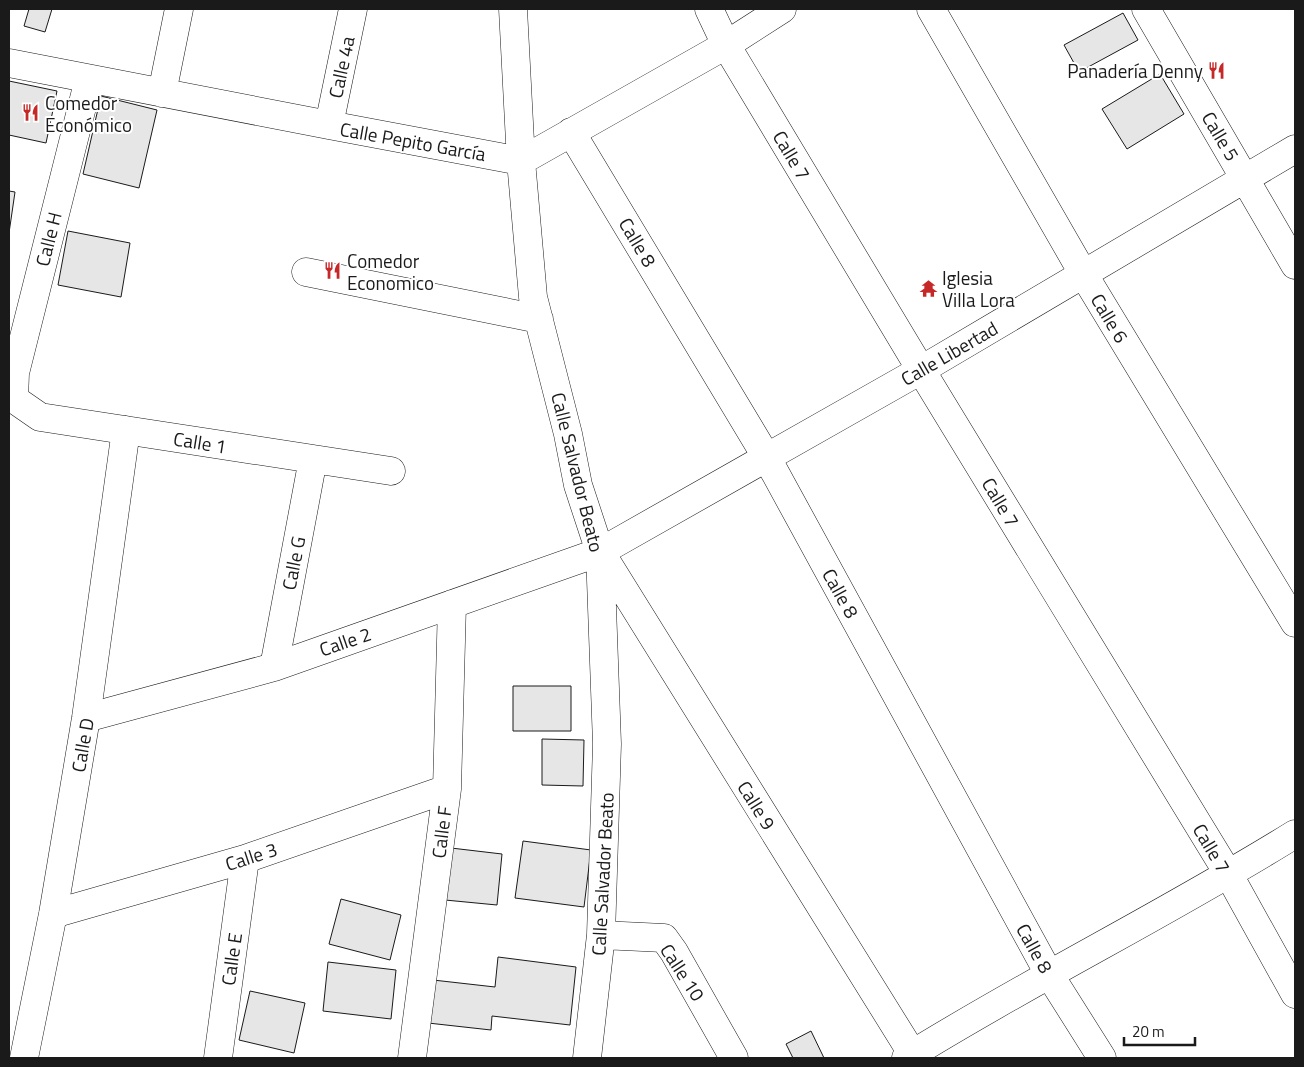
<svg xmlns="http://www.w3.org/2000/svg" width="1304" height="1067" viewBox="0 0 1304 1067" font-family="'Titillium Web',sans-serif">
<style>
.building{fill:#e6e6e6;stroke:#1a1a1a}
.lines{fill:none;stroke-linecap:round;stroke-linejoin:round}
.minor-casing{stroke:#1a1a1a;stroke-width:29}
.minor{stroke:#fff;stroke-width:28}
.labels{text-anchor:middle;dominant-baseline:central;stroke-width:4;stroke-linejoin:round;paint-order:stroke}
.street-label{font-size:19px;fill:#1a1a1a;stroke:#fff}
.poi-label{font-size:19px;fill:#1a1a1a;stroke:#fff;text-anchor:start}
</style>
<rect width="100%" height="100%" fill="#fff"/>
<path class="building" d="M29,9H52L45,32L24,26Z
M1123,13L1138,40L1079,72L1064,45Z
M1160,74L1184,114L1127,149L1102,109Z
M9,81L57,91L46,143L9,135Z
M101,96L157,110L139,188L83,174Z
M9,191L15,192L9,233Z
M68,231L130,243L121,297L58,285Z
M513,686H571V731H513Z
M542,739L584,740L583,786L542,785Z
M523,841L591,850L584,907L515,898Z
M451,848L502,854L497,905L445,900Z
M341,899L401,915L390,960L329,944Z
M498,957L576,967L570,1025L492,1016L491,1030L428,1023L433,980L495,987Z
M328,962L396,970L391,1019L323,1011Z
M250,991L305,1003L294,1053L239,1040Z
M811,1031L824,1058H793L786,1044Z"/>
<g class="lines">
<defs>
<path id="minor" d="M513,9L521,161L533,297L568,434L578,485L600,552L607,744L601,935L587,1058
M709,9L726,45L921,370L1229,875L1295,994
M931,9L1084,275L1295,623
M1146,9L1295,265
M9,63L329,125L521,161L726,45L782,9
M89,79L15,373L14,399L40,417L391,471
M162,93L179,9
M329,125L353,9
M571,132L767,458L1049,974L1102,1058
M306,272L539,319
M601,553L915,1058
M274,667L313,459
M86,718L274,667L600,552L921,370L1295,149
M53,914L245,859L447,789
M601,935L664,938L674,952L734,1058
M24,1058L53,914L86,718L126,430
M218,1058L245,859
M412,1058L447,789L452,604
M906,1058C1033,979 1168,913 1295,834"/>
</defs>
<use href="#minor" class="minor-casing"/>
<use href="#minor" class="minor"/>
</g>
<defs>
<symbol id="restaurant-bare" viewBox="-9 -9 18 18"><path d="M-5-6h1v4h1v-4h1v4h1v-4h1v5L-1.5 .5V6h-2V.5L-5-1ZM5-6V6H3V1.5H1.5Q1.5-4 5-6Z" fill="#c62828" stroke="#fff" stroke-width="2.5" paint-order="stroke"/></symbol>
<symbol id="temple-bare" viewBox="-9 -9 18 18"><path d="M0-6L5-2H3V0L6.5 2.5H4V6H1.5V3h-3V6H-4V2.5H-6.5L-3 0V-2H-5Z" fill="#c62828" stroke="#fff" stroke-width="2.5" paint-order="stroke"/></symbol>
</defs>
<g fill-rule="evenodd">
<use href="#restaurant-bare" x="1204" y="58" width="25" height="25"/>
<use href="#restaurant-bare" x="18" y="100" width="25" height="25"/>
<use href="#restaurant-bare" x="320" y="258" width="25" height="25"/>
<use href="#temple-bare" x="916" y="276" width="25" height="25"/>
</g>
<g class="labels">
<g class="street-label">
<text transform="translate(341 67) rotate(-78)">Calle 4a</text>
<text transform="translate(1221 136) rotate(59)">Calle 5</text>
<text transform="translate(413 141) rotate(10)">Calle Pepito García</text>
<text transform="translate(792 155) rotate(59)">Calle 7</text>
<text transform="translate(48 239) rotate(-76)">Calle H</text>
<text transform="translate(638 242) rotate(59)">Calle 8</text>
<text transform="translate(1110 318) rotate(59)">Calle 6</text>
<text transform="translate(949 353) rotate(-30)">Calle Libertad</text>
<text transform="translate(200 442) rotate(9)">Calle 1</text>
<text transform="translate(578 472) rotate(76)">Calle Salvador Beato</text>
<text transform="translate(1001 502) rotate(59)">Calle 7</text>
<text transform="translate(293 563) rotate(-79)">Calle G</text>
<text transform="translate(841 593) rotate(61)">Calle 8</text>
<text transform="translate(345 641) rotate(-19)">Calle 2</text>
<text transform="translate(82 745) rotate(-80)">Calle D</text>
<text transform="translate(757 805) rotate(58)">Calle 9</text>
<text transform="translate(441 832) rotate(-83)">Calle F</text>
<text transform="translate(1212 848) rotate(59)">Calle 7</text>
<text transform="translate(251 856) rotate(-18)">Calle 3</text>
<text transform="translate(602 874) rotate(-87)">Calle Salvador Beato</text>
<text transform="translate(1035 948) rotate(61)">Calle 8</text>
<text transform="translate(231 959) rotate(-82)">Calle E</text>
<text transform="translate(683 972) rotate(57)">Calle 10</text>
</g>
<g class="poi-label">
<text x="1203" y="70" text-anchor="end">Panadería Denny</text>
<text x="45" y="102">Comedor<tspan x="45" dy="22">Económico</tspan></text>
<text x="347" y="260">Comedor<tspan x="347" dy="22">Economico</tspan></text>
<text x="942" y="277">Iglesia<tspan x="942" dy="22">Villa Lora</tspan></text>
</g>
</g>
<rect width="1304" height="1067" fill="none" stroke="#1a1a1a" stroke-width="20"/>
<path d="M1124 1037v8h71v-8" fill="none" stroke="#1a1a1a" stroke-width="2.5"/>
<text x="1132" y="1037" font-size="15" fill="#1a1a1a" stroke="#ffffff" stroke-width="4" paint-order="stroke">20 m</text>
</svg>
